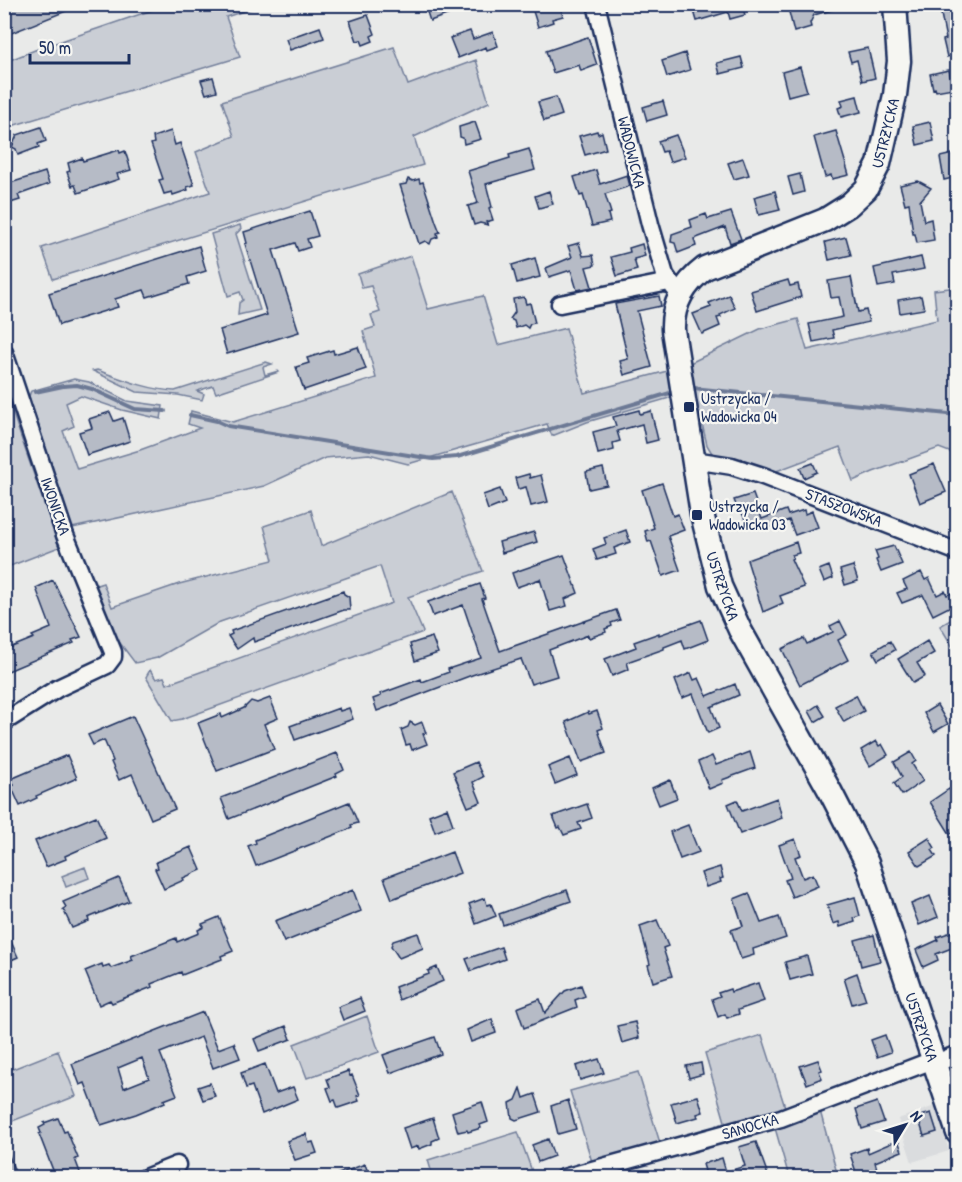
<svg xmlns="http://www.w3.org/2000/svg" width="962" height="1182" viewBox="0 0 962 1182" font-family="'Patrick Hand',sans-serif">
<style>
.built{fill:#dadcde}
.green{fill:#caced5;stroke:#727e9a;stroke-width:1.5}
.lines{fill:none;stroke-linecap:round;stroke-linejoin:round}
.stream{stroke:#6c7995;stroke-width:4}
.building{fill:#b6bbc6;stroke:#1b2f5e;stroke-width:1.5;fill-rule:evenodd}
.street-casing{stroke:#1b2f5e;stroke-width:21}
.secondary-casing{stroke:#1b2f5e;stroke-width:27}
.street{stroke:#f6f6f2;stroke-width:16}
.secondary{stroke:#f6f6f2;stroke-width:22}
.poi-dot{fill:#1b2f5e;stroke:#f6f6f2;stroke-width:2}
.labels{text-anchor:middle;dominant-baseline:central;stroke-width:4.5;stroke-linejoin:round;paint-order:stroke}
.street-label{font-size:16px;fill:#1b2f5e;stroke:#f6f6f2}
.poi-label{font-size:16px;fill:#1b2f5e;stroke:#f6f6f2;text-anchor:start}
</style>
<rect width="100%" height="100%" fill="#e9eae9"/>
<filter id="ink" filterUnits="userSpaceOnUse"><feTurbulence type="fractalNoise" baseFrequency=".0167" numOctaves="2"/><feDisplacementMap in="SourceGraphic" scale="12" xChannelSelector="R" yChannelSelector="G"/><feConvolveMatrix kernelMatrix="1 2 1 2 8 2 1 2 1" color-interpolation-filters="sRGB"/></filter>
<g filter="url(#ink)">
<path class="built" d="M935,1106L949,1151L912,1162L898,1119Z"/>
<path class="green" d="M170,4L262,5L226,17L240,57L5,128V62L35,50Z
M394,47L408,85L476,60L489,102L414,137L423,165L53,279L42,248L210,192L196,152L234,136L222,101Z
M240,225L241,229L236,234L260,310L238,315L239,303L243,300L240,292L228,296L211,234Z
M411,256L428,309L483,296L498,345L566,328L584,393L671,370L673,397L587,422L552,436L547,424L408,464L369,454L325,458L264,486L72,528L29,396L31,391L74,379L89,382L127,401L163,406L161,419L122,410L81,396L66,403L74,426L63,431L77,469L140,450L200,428L188,424L191,411L233,422L376,378L363,331L375,327L371,315L380,312L371,286L362,288L358,274Z
M957,287V455L939,448L873,472L853,481L840,447L766,475L713,455L707,445L688,364L760,329L798,319L807,350L937,320L934,290Z
M266,362L272,364L263,367L265,375L278,371L279,372L216,393L213,386L197,391L204,394L202,400L178,395L137,392L93,371L97,370C122,379 149,390 175,391Z
M4,388L59,547L5,568H4Z
M452,492L483,571L408,597L423,632L182,719L172,721L146,677L150,670L156,679L164,677L167,684L392,603L380,566L220,622L157,658L135,663L117,639L94,589L97,585L103,583L112,607L179,584L273,560L264,526L311,510L321,546Z
M957,616V654L940,626Z
M85,867L89,878L66,887L62,876Z
M367,1016L379,1052L307,1078L294,1044Z
M762,1035L785,1107L726,1125L705,1053Z
M58,1051L76,1096L5,1124V1072Z
M638,1072L661,1146L593,1165L570,1091Z
M819,1107L838,1177H789L773,1121Z
M518,1132L534,1177H433L428,1160Z"/>
<g class="lines">
<path class="stream" d="M693,388L958,415
M35,392L63,386L77,385L92,389L135,409L165,411
M190,415L217,421L228,426L433,459L457,457L670,393"/>
</g>
<path class="building" d="M19,4H81V5L4,36V11Z
M430,4H472V6L430,21L426,9L431,7Z
M542,4H559L563,16L552,19L553,22L538,27L532,8Z
M692,4H745V8H743L745,15L730,19L728,12L697,21Z
M787,4H839V8L814,15L810,23L811,27L794,32Z
M939,4H952L957,29V54L947,57L943,40L946,39Z
M368,15L375,34L371,36L373,41L363,45L361,40L357,41L350,21Z
M320,27L324,38L290,50L286,39Z
M470,31L473,39L493,32L498,46L487,50L486,47L458,58L450,38Z
M588,37L597,65L581,71L579,65L553,73L546,51Z
M868,48L875,78L862,81L857,60L851,62L848,52Z
M685,53L690,70L667,77L662,61Z
M741,57L744,68L720,74L717,63Z
M800,67L807,91L788,96L782,72Z
M949,70L953,88L936,91L935,88L933,89L930,74Z
M213,77L217,91L206,94L201,80Z
M857,96L861,112L841,117L838,108L843,106L841,100Z
M556,97L562,115L544,121L538,102Z
M663,101L667,115L647,121L643,107Z
M475,122L481,139L464,144L463,138L460,137L459,127Z
M930,122L934,141L917,145L913,126Z
M41,127L46,141L38,144L39,147L18,155L16,149L12,147L17,135Z
M171,131L175,145L180,143L194,185L187,187L188,190L173,195L172,192L164,194L159,180L163,179L151,144L154,143L153,137Z
M597,131L598,134L602,132L606,149L585,155L579,136Z
M836,131L849,175L832,179L831,175L825,177L814,137Z
M676,135L685,157L670,162L666,151L662,152L658,141Z
M529,149L535,170L486,184L492,207L489,208L493,220L486,222L488,225L480,223L474,225L468,206L478,203L468,171L510,158L509,155Z
M119,150L120,153L125,151L131,170L117,174L119,179L78,193L75,185L72,186L67,172L70,171L68,163L82,158L83,161Z
M957,153V177L944,180L940,157Z
M743,158L749,175L734,179L728,163Z
M596,170L600,184L627,175L630,186L605,194L611,213L608,214L610,222L592,226L583,195L580,196L574,177Z
M45,172L49,184L18,195L20,200L4,205V185Z
M800,174L804,192L793,195L788,177Z
M408,179L413,181L419,179L420,183L423,182L436,222L440,232L437,233L438,237L432,239L430,244L425,241L419,244L400,185L406,184Z
M918,181L931,188L920,201L924,221L931,219L934,240L917,243L915,234H913L909,203L905,204L900,185Z
M549,191L553,204L539,208L535,196Z
M775,191L780,210L759,215L754,197Z
M310,211L318,236L307,239L310,247L298,251L295,243L273,250L299,332L227,354L220,330L267,315L245,244L247,243L244,232Z
M731,212L741,239L730,243L725,227L694,239L696,246L678,253L675,243L671,242L672,234L692,227L690,220L706,214L708,219Z
M846,237L851,255L829,260L825,242Z
M579,243L583,256L593,255L595,265L586,267L592,287L577,290L571,270L549,277L546,268L572,257L568,246Z
M642,244L645,256L634,259L637,270L617,276L611,257L630,252L629,248Z
M199,246L206,271L187,277L189,284L147,297L144,290L115,299L118,307L59,325L49,293Z
M921,257L924,269L893,275L895,284L878,287L874,268Z
M535,258L540,277L517,283L512,265Z
M851,277L858,312L866,310L869,322L832,330L834,338L813,342L809,324L843,317L839,297L831,298L828,281Z
M788,280L790,286L798,284L801,297L757,311L751,291Z
M729,295L735,308L720,315L721,317L717,318L720,326L702,334L693,314L711,307L709,303Z
M659,296L661,306L637,311L652,367L624,375L620,361L628,359L615,304Z
M921,296L924,309L900,313L898,300Z
M524,297L526,304L530,303L535,323L530,324L528,328L524,325L516,328L514,321L510,319L515,312L513,299Z
M358,347L366,369L304,390L296,367L309,363L307,358L333,350L334,354Z
M639,410L640,414L651,411L658,440L646,443L642,424L617,431L620,441L613,443L614,450L598,454L593,432L616,426L613,417Z
M110,412L114,421L123,418L130,441L87,455L79,432L92,428L89,419Z
M813,463L817,472L804,478L800,468Z
M934,464L946,492L920,503L909,474Z
M603,468L607,485L589,489L586,472Z
M529,474L530,478L541,475L548,502L531,506L526,487L518,489L515,478Z
M662,483L673,516L678,514L684,530L668,536L680,570L663,576L651,541L648,542L645,531L654,528L642,490Z
M500,489L505,503L488,510L483,495Z
M753,494L762,519L786,510L788,515L804,510L805,514L812,511L818,527L795,535L789,520L763,530L761,523L749,527L740,509L738,510L734,500Z
M626,530L630,542L614,548L616,554L597,560L593,549L606,544L604,538Z
M534,532L537,542L502,553L499,542Z
M796,542L799,553L792,555L793,558L791,559L804,587L780,596L783,603L763,612L747,560Z
M894,546L902,564L881,572L876,560L878,559L875,551Z
M564,555L578,593L565,599L567,606L550,611L540,579L517,587L512,573Z
M829,566L833,578L824,582L819,570Z
M853,566L858,581L845,585L840,570Z
M921,572L925,580L929,578L937,595L945,591L947,595L952,593L957,603L933,615L923,595L902,603L897,593L907,589L903,581Z
M53,580L81,637L72,640L74,643L8,671L4,664V652L7,649L34,638L32,636L51,628L36,588Z
M480,584L485,598L482,599L500,651L616,610L620,620L611,623L612,626L605,629L606,632L589,638L588,635L549,650L557,676L531,684L521,659L472,675L377,711L373,699L381,696L380,694L421,679L422,682L449,672L448,669L481,658L463,605L433,616L428,602Z
M343,591L344,594L349,597L350,610H344L254,642L253,638L237,649L228,636L232,634L231,631Z
M701,620L708,640L685,649L682,640L664,647V649L627,662L629,669L612,676L605,659L636,647L634,642L659,633V635Z
M840,621L847,635L838,640L848,660L800,685L782,649L804,638L807,644L833,632L830,626Z
M432,637L438,653L415,661L410,644Z
M890,641L895,650L878,660L873,651Z
M927,641L934,653L917,663L925,676L913,683L898,659Z
M691,673L694,680L699,678L707,696L735,684L739,695L711,707L719,728L708,733L693,694L682,698L675,680Z
M856,695L864,711L844,722L835,706Z
M270,698L278,718L264,724L274,749L217,771L198,723L221,714L222,718L244,708L251,701L257,703Z
M818,705L825,716L815,722L809,711Z
M937,705L948,724L934,732L924,713Z
M339,708L340,711L349,708L353,719L295,740L290,726Z
M597,711L603,728L598,730L606,753L581,762L566,722L588,712L589,714Z
M133,716L175,809L151,819L132,774L119,780L111,762L113,761L104,740L93,745L88,735Z
M410,722L415,725L422,722L426,733L423,734L427,744L412,750L410,744L406,745L401,730L408,727Z
M876,741L879,746L882,744L888,755L870,766L861,750Z
M750,752L755,768L722,780L723,783L709,789L698,762L712,756L716,765Z
M911,752L916,761L912,764L923,781L902,795L894,783L902,777L894,762Z
M337,753L344,770L336,774L337,776L229,819L221,798Z
M67,755L77,778L36,796L37,798L20,806L11,786L14,785L11,779Z
M570,758L577,775L555,784L548,767Z
M476,762L483,777L473,782L481,802L468,807L453,772Z
M670,780L677,798L659,805L652,788Z
M949,789L957,801V806L951,810L957,821V830L950,834L930,802Z
M777,798L782,818L740,834L728,804L737,800L742,811Z
M349,802L358,823L351,825L352,828L256,866L248,846L256,843L255,840Z
M587,804L592,818L578,823L581,829L564,835L560,827L558,828L553,816Z
M447,808L453,825L435,832L429,815Z
M96,816L106,838L65,856L66,859L46,867L35,841Z
M688,825L699,852L680,859L670,832Z
M929,838L935,848L932,850L936,856L919,866L909,851Z
M795,839L801,855L795,857L803,878L813,874L818,886L792,897L785,880L791,878L779,845Z
M191,847L201,870L183,878L184,880L164,889L155,869L158,868L156,862Z
M452,852L460,873L392,899L384,878Z
M720,867L723,878L720,879L721,882L706,887L701,873Z
M119,878L129,901L88,918L89,921L72,928L63,909L66,907L63,902Z
M353,890L361,911L284,942L275,921Z
M567,890L571,901L503,925L499,914Z
M749,893L761,923L779,917L786,938L753,949L754,955L741,959L731,930L743,926L734,899Z
M930,896L938,917L919,925L911,904Z
M855,897L860,916L854,918L855,922L840,927L839,922L833,924L827,905Z
M485,898L487,905L491,904L496,916L476,924L469,904Z
M219,917L233,951L221,956L222,959L182,975L181,972L151,984L152,987L112,1003L110,1000L99,1005L85,971L102,964L103,967L109,965L111,968L133,960L131,956L176,938L177,942L199,933L198,930L204,927L202,924Z
M657,920L668,946L663,948L672,976L653,982L648,965L650,964L640,926Z
M4,926L18,957L4,963Z
M957,930V946L936,954L938,960L923,967L916,950L938,940L937,937Z
M418,933L423,948L399,958L391,946L393,941Z
M874,935L880,961L861,966L855,940Z
M501,947L505,959L471,971L466,959Z
M807,956L812,974L790,980L785,962Z
M437,967L443,981L399,1000L395,987L429,974L428,971Z
M857,973L866,1000L852,1004L844,978Z
M758,983L764,1001L738,1010L739,1014L727,1018L725,1014L718,1017L712,999L720,996L718,993L730,989L731,992Z
M581,985L585,996L575,1000L577,1007L524,1028L517,1008L540,999L545,1013L565,991Z
M360,998L365,1011L343,1020L338,1007Z
M203,1012L218,1049L234,1043L240,1058L213,1068L201,1037L160,1053L177,1095L164,1100L165,1102L136,1114L101,1125L85,1083L80,1085L72,1064ZM142,1058L149,1078L124,1088L118,1068Z
M492,1019L496,1033L471,1042L467,1030Z
M635,1022L639,1038L622,1043L617,1026Z
M286,1026L291,1039L259,1051L254,1039Z
M885,1035L891,1052L877,1057L871,1040Z
M435,1037L441,1054L390,1073L383,1055Z
M599,1059L604,1073L580,1080L576,1066Z
M818,1060L822,1070L819,1071L822,1078L807,1084L800,1066Z
M701,1063L703,1074L689,1078L686,1066Z
M265,1064L276,1093L293,1087L298,1099L262,1114L252,1086L246,1088L241,1073Z
M348,1071L350,1076L352,1075L360,1095L357,1096L359,1101L338,1108L335,1100L332,1101L327,1088L330,1087L327,1079Z
M210,1083L215,1096L203,1100L198,1087Z
M521,1088L524,1098L535,1094L541,1112L516,1120L512,1118L510,1103L516,1100Z
M698,1096L703,1112L697,1114L698,1117L677,1123L671,1103Z
M568,1100L576,1129L558,1134L551,1106Z
M482,1102L488,1122L480,1125L481,1128L468,1132L467,1130L458,1132L452,1112Z
M877,1102L884,1122L862,1129L856,1109Z
M931,1113L937,1132L924,1136L918,1117Z
M58,1118L64,1132L67,1131L78,1158L75,1159L81,1175L74,1178H56L39,1134L41,1133L39,1128L45,1125L44,1123Z
M433,1118L439,1138L432,1141V1144L419,1149L418,1146L410,1149L403,1128Z
M306,1134L309,1143L313,1142L317,1153L295,1160L287,1141Z
M548,1139L554,1156L538,1162L532,1145Z
M898,1140L902,1151L875,1162L877,1169L857,1175L850,1154L867,1148L868,1153Z
M756,1142L769,1178H707L703,1164L722,1158L726,1172L745,1166L739,1147Z
M4,1147H6L17,1178H4Z
M365,1164L370,1178H333V1176Z"/>
<g class="lines">
<defs>
<path id="street" d="M596,4L650,224L665,275L674,288L682,293
M560,304L669,282
M4,352L65,535L113,652V657L107,665L58,688L4,722
M694,460L732,466L763,476L958,552
M934,1064L958,1054
M145,1178L177,1165
M563,1178L781,1118L933,1060"/>
<path id="secondary" d="M895,4L899,61L895,95L879,164L866,189L849,205L825,220L705,268C684,284 672,304 673,330L702,514L720,586L740,630L830,791L867,863L958,1133"/>
</defs>
<use href="#street" class="street-casing"/>
<use href="#secondary" class="secondary-casing"/>
<use href="#street" class="street"/>
<use href="#secondary" class="secondary"/>
</g>
</g>
<g class="poi-dot">
<rect x="683" y="401" width="12" height="12" rx="3"/>
<rect x="691" y="509" width="12" height="12" rx="3"/>
</g>
<g class="labels">
<g class="street-label">
<text transform="translate(885 133) rotate(-76)">USTRZYCKA</text>
<text transform="translate(632 152) rotate(76)">WADOWICKA</text>
<text transform="translate(56 506) rotate(71)">IWONICKA</text>
<text transform="translate(844 507) rotate(21)">STASZOWSKA</text>
<text transform="translate(723 586) rotate(71)">USTRZYCKA</text>
<text transform="translate(922 1027) rotate(71)">USTRZYCKA</text>
<text transform="translate(750 1126) rotate(-16)">SANOCKA</text>
</g>
<g class="poi-label">
<text x="701" y="398">Ustrzycka /<tspan x="701" dy="18">Wadowicka 04</tspan></text>
<text x="709" y="506">Ustrzycka /<tspan x="709" dy="18">Wadowicka 03</tspan></text>
</g>
</g>
<rect width="962" height="1182" fill="none" stroke="#f6f6f2" stroke-width="24"/>
<rect x="12" y="12" width="938" height="1158" fill="none" stroke="#1b2f5e" stroke-width="2" filter="url(#ink)"/>
<g transform="translate(905 1125) rotate(52)" stroke="#f6f6f2" stroke-width="4.5" paint-order="stroke">
<path d="M0-4.5L10 22L0 15L-10 22Z" fill="#1b2f5e"/>
<text y="-9" font-size="16" font-weight="bold" text-anchor="middle" fill="#1b2f5e">N</text>
</g>
<path d="M30 54v9h99v-9" fill="none" stroke="#1b2f5e" stroke-width="3"/>
<text x="39" y="54" font-size="18" fill="#1b2f5e" stroke="#f6f6f2" stroke-width="4.5" paint-order="stroke">50 m</text>
</svg>
